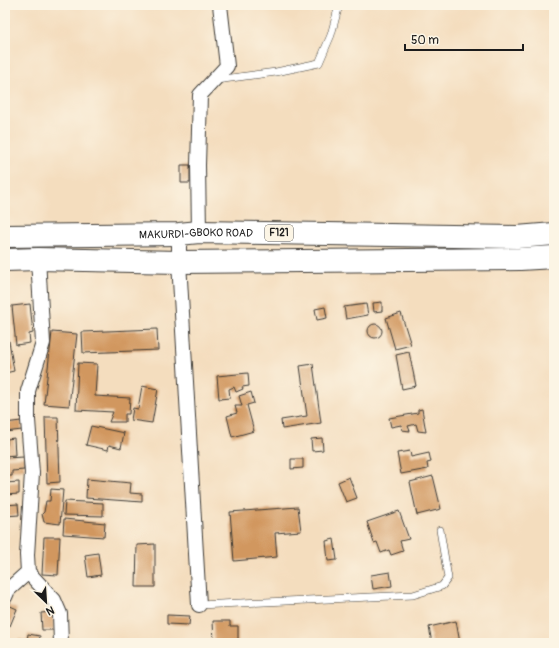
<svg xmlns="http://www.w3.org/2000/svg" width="559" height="648" viewBox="0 0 559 648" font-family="Pangolin,sans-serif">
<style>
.building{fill:#d1975e}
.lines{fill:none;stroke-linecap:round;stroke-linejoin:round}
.lane-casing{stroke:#3c3934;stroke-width:8}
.street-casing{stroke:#3c3934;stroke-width:16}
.primary-casing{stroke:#3c3934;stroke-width:24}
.lane{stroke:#fff;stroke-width:7}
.street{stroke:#fff;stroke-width:14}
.primary{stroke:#fff;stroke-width:22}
.labels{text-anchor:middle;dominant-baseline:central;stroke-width:3;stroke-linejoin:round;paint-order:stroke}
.shield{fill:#fcf5e5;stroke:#5f5d58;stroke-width:1}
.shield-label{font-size:10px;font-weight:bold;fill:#1c1c1c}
.street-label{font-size:11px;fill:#1c1c1c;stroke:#fcf5e5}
</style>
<rect width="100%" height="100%" fill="#fcf5e5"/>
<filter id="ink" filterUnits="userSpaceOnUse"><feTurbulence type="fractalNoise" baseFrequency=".025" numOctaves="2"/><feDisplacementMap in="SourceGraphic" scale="8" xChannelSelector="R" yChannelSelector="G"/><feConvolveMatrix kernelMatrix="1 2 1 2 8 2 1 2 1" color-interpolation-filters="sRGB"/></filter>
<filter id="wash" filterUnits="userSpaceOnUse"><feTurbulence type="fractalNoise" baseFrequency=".012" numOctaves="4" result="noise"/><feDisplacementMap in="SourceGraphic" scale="16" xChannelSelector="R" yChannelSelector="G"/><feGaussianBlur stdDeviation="0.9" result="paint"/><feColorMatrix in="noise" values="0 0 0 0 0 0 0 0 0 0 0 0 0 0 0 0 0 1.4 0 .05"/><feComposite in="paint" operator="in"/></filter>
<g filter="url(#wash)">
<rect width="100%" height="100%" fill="#f4ddbe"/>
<g id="blocks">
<path class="building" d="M181,165H190V183H181Z
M382,302V311L374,312L373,303Z
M30,304L33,333L29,334L30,343L16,345L12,306Z
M366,304L368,315L346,319L344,307Z
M325,307L327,318L317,320L315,309Z
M401,313L411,345L395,349L386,318Z
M5,319H7V332L5,333Z
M368 331a7 7 0 1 1 14 0a7 7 0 1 1-14 0Z
M157,329L158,350L83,353L82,332Z
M52,332L77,334L69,406L44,404Z
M9,341L14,371L5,373V342Z
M409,352L416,386L402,389L396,355Z
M78,363L97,364L95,396L130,398L129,414H125V422H109L113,412L76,410Z
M313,364L321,423L282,429L281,420L307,416L300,366Z
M248,373L249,386L242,387L243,389L236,392L234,387L229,389L230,398L219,399L217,376Z
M142,386L158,389L152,423L131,420L133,408L138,409Z
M251,392L254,403L247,405L254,431L232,437L227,416L237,413L235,406H242L239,396Z
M422,409L426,432L418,431L416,424L408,426L410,431L402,430L401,425L391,427L389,418L418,413V410Z
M45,417H58L60,482L47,483Z
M21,421L22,430L5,432V423Z
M91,426L124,433L121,448L109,445L108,450L86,445Z
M14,438L15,455L5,456V445H7V439Z
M322,438L323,450L312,451L311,439Z
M410,451L411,457L429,453L431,462L427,463L428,469L401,474L397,453Z
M24,457V470L12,471V476H7V482H5V458Z
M291,459H303V468L291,469Z
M551,461H554V483H553Z
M433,476L441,509L417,515L410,482Z
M349,477L357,498L346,502L338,482Z
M87,479L131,483L130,493L142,494V502L86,498Z
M19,482V494L5,495V483Z
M51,489L63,490L60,524L44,522L42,514L44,512L46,501H50Z
M65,501L103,503V516L64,515Z
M18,504L19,515L5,516V505Z
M298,507L301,531L275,533L277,557L234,561L230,512Z
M399,511L409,539L400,541L403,551L391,555L389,550L381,553L377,542L374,543L367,522Z
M64,519L105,523L104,537L63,534Z
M44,537H60L58,575L42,574Z
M334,539L337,560L328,561L326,541Z
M155,544V587H136L137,545Z
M98,553L101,575L88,577L85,555Z
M390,572L392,586L373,589L371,575Z
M8,605L17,609L10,626L5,624V612Z
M53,612L54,630H42L41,613Z
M167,615L190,616L189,625L167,624Z
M213,621H230V626H238V643H214Z
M456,621L460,643H432L429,627Z
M28,634L40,636L39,643H18L19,639L27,641Z"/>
</g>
</g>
<g filter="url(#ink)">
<use href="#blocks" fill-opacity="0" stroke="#3c3934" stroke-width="1"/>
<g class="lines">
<defs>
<path id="lane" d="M216,80L276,72L319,63L331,35L339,5
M199,605L413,595L442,586L448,578L440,530"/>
<path id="street" d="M199,232L198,165L200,95L227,66L220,5
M179,234V262L199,605
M38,259L43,343L28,391V420L32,473L27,555L28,572L54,600L60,614L61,643
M5,597L8,590L28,572"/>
<g id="primary">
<path id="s1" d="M5,236L179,234L199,232L517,237L554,234"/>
<path d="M5,260L38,259L179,262L520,259L554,257"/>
</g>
</defs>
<use href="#lane" class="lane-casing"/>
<use href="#street" class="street-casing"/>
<use href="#primary" class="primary-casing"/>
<use href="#lane" class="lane"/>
<use href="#street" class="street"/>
<use href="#primary" class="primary"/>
</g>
</g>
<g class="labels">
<rect class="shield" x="265" y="225" width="28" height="16" rx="3"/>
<g class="shield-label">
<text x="279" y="233">F121</text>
</g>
<g class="street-label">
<text stroke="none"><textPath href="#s1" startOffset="191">MAKURDI-GBOKO ROAD</textPath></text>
</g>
</g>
<rect width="559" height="648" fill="none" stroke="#fcf5e5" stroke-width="20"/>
<g transform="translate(46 602) rotate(155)" stroke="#fcf5e5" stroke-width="3" paint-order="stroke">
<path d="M0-3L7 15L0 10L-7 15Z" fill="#1c1c1c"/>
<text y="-6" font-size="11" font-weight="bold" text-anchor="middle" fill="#1c1c1c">N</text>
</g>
<path d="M405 44v6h118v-6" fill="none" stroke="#1c1c1c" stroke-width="2"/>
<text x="411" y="44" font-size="12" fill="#1c1c1c" stroke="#fcf5e5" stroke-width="3" paint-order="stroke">50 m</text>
</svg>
